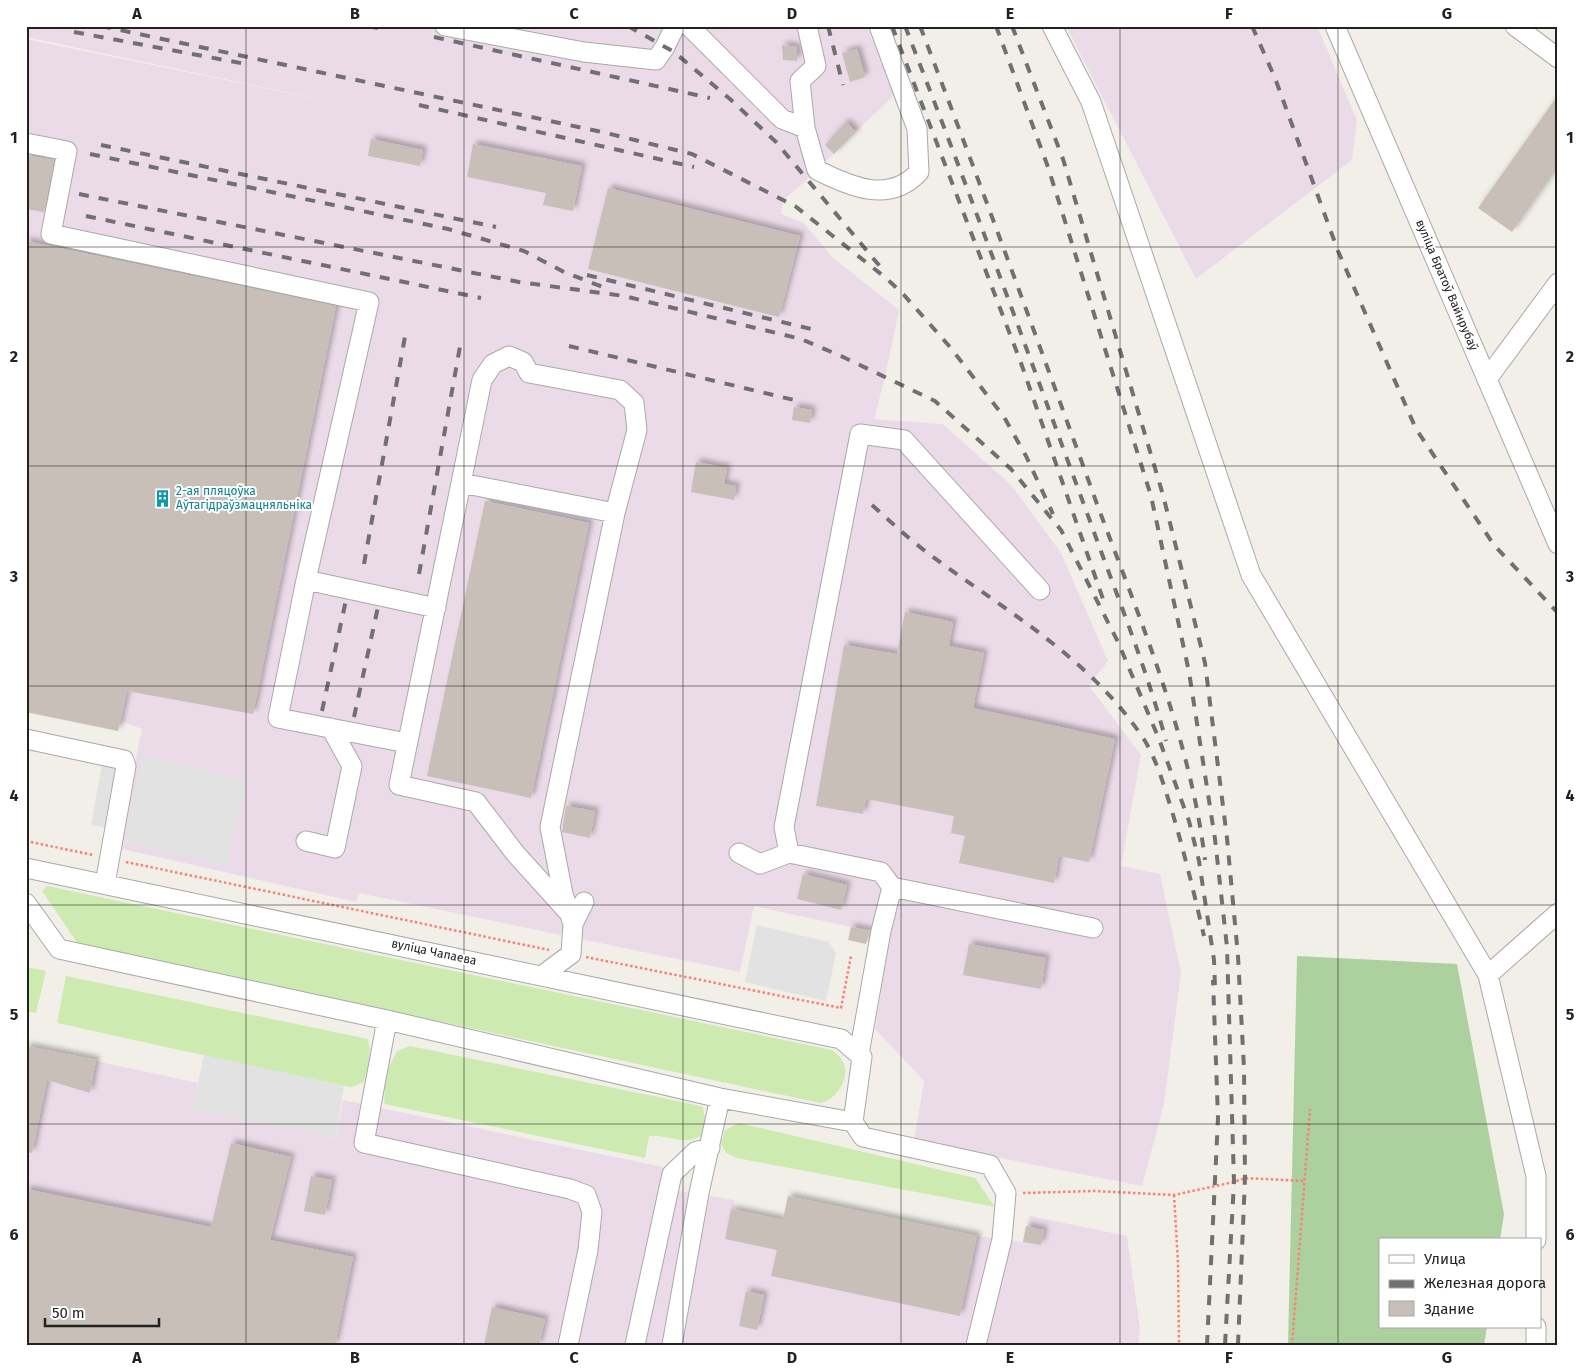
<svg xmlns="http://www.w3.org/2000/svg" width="1584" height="1371" viewBox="0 0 1584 1371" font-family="'Fira Sans',sans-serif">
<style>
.industrial{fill:#ebdbe8}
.grass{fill:#cdebb0}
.forest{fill:#add19e}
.parking{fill:#e2e2e2}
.building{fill:#c7bfb8;filter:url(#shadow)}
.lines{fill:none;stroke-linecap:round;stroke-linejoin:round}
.minor-casing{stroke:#a9a9a9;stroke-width:21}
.path{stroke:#fa8072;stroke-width:2.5;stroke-dasharray:2.5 2.5;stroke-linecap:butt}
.minor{stroke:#fff;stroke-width:19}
.rail{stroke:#707070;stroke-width:4;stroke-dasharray:10 10;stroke-linecap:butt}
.grid{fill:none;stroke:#222;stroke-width:1;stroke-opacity:0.55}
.labels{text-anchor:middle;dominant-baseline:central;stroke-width:4;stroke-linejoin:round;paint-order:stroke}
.street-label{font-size:12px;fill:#222;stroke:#fff}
.culture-label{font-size:12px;fill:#0d838f;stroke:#fff;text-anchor:start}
.neatline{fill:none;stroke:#222;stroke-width:2}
.grid-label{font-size:16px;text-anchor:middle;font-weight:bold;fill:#222}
</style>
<defs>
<filter id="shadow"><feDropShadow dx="4" dy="-4" stdDeviation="2.5" flood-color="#0004"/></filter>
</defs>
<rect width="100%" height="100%" fill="#f2efe9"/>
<path class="industrial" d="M26,26H867L894,95L808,179L783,200L781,214L804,223L833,258L899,310L885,377L874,419L943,424L1012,486L1061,553L1108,661L1089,686L1141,755L1121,866L1160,874L1181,973L1164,1104L1142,1186L914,1141L924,1081L875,1029L890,936L881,931L851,927L754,906L740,972L359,893L356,902L118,848L142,729L121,721L118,731L26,712V39L347,105L26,37Z
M1066,26H1317L1357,120L1352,160L1196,279Z
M26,1046L198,1083L192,1109L336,1138L343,1100L667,1168L627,1345H26Z
M674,1190L734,1200L735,1210L783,1220L788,1196L977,1236L1023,1242L1030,1216L1127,1236L1140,1329L1138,1345H641Z"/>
<path class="grass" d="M47,886L832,1050C836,1053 841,1057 843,1062C851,1078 837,1100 820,1103L78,944L42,891Z
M26,967L46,971L36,1013L26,1011Z
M66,976L368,1039C372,1055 368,1067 364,1082L352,1087L344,1086L57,1023Z
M410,1046L692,1104L703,1107L707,1130C690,1150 670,1134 649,1136L645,1158L384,1104L386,1073L397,1051Z
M739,1123L975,1178L995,1207L737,1158L726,1153L721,1144L725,1130Z"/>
<path class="forest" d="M1297,956L1457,964L1504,1214L1500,1240H1380V1327H1487L1484,1345H1288Z"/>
<path class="parking" d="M142,755L247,781L227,866L125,843Z
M102,765L120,768L109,828L91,825Z
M757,925L829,942L836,953L826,1001L745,982Z
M204,1055L344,1086L336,1138L192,1110Z"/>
<path class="building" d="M782,45L797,47V61L783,60Z
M857,49L865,77L850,82L842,53Z
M1558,95V167L1512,232L1478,208Z
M846,122L856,132L834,154L825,145Z
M371,139L423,150L420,166L368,156Z
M473,144L582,166L573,211L543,205L546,193L467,177Z
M26,155L54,160L44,212L26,209Z
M608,188L800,236L779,317L588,269Z
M26,241L336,306L253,714L127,691L118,731L26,712Z
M794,407L812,410L810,423L792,420Z
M696,462L727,468L724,484L736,486L734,500L691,492Z
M485,501L589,523L531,798L427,776Z
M905,612L953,622L949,646L984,653L973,708L1115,739L1089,862L1059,856L1054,883L959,863L965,836L951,833L954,816L866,799L863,814L816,806L844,645L897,654Z
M566,806L595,811L590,838L562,832Z
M803,874L847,885L841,910L797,899Z
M851,927L870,931L866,944L848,940Z
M969,944L1046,958L1041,989L963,975Z
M26,1046L96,1060L90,1093L47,1080L32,1153L26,1152Z
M231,1143L291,1157L270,1240L353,1257L335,1345H26V1189L211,1227Z
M311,1176L332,1180L325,1215L304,1211Z
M788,1196L977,1236L960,1316L771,1276L777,1250L725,1239L731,1209L783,1220Z
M1026,1226L1044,1230L1041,1245L1023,1242Z
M746,1291L764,1295L757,1330L739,1326Z
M492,1307L545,1319L539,1345H484Z"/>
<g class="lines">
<defs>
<path id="minor" d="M445,26L584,52L656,60L665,47L675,26
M689,26L782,119L805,128
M807,26L816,66L800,81L805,128L817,170C851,187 889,204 919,172L917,129L879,26
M1052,26L1091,102L1251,575L1488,975L1558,913
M1335,26L1558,544
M1515,26L1558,58
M26,143L67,151L51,234L369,302L306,580L436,608
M1487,379L1558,283
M461,483L482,380L493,364L509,356L523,362L529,373L620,390L634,403L637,430L615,513
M306,580L278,718L407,743
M26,739L124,760L126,766L105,884
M306,841L335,848L352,766L331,728
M739,853L760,864L789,853L881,872L892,887
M789,853L784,827L860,434L904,440L1040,590
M26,868L841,1039L862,1057L853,1122L720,1098L387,1020L59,949L26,903
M570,914L515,853L476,802L399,785L461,483L615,513L550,827L563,894L573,924
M543,975L571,954L573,924L584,902
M1488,975L1536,1176V1240
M387,1020L364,1143L570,1189L586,1195L592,1212L588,1250L568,1345
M859,1054L881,931L892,887L1093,928
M853,1122L863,1137L990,1165L1006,1193L1002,1239L976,1345
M635,1345L672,1174L695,1152L710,1148
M672,1345L699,1193L720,1098
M1536,1345V1327"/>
</defs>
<use href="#minor" class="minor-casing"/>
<path class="path" d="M26,841L93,855
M126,862L549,950
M586,957L841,1008L851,956
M1023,1193L1093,1191L1174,1195L1234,1182L1245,1178L1305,1181
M1174,1195L1178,1263L1179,1345
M1292,1345L1310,1109"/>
<use href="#minor" class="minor"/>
<path class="rail" d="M101,26L602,132L692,154L795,206L886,278L904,295L950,347L1004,417L1026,456L1053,514
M368,26L386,30
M628,26L674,52L730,99L776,142L883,270
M828,26L843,85
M892,26L1021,363L1104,602
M905,26C969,190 1029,356 1090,521C1116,594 1146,666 1166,741
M920,26C981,185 1039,344 1097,504C1140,620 1190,737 1205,860
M996,26L1048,167L1151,496L1189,672L1215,839L1227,947L1234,1182L1225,1345
M1012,26L1063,159L1163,495L1205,663L1227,838L1238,956L1244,1068L1245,1178L1238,1345
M1252,26L1275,78L1338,251L1416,429L1494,545L1558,613
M74,32L246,64
M434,37L710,98
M419,105L694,167
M101,145L496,227
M90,154L448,229L524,251L564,272L608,289
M79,194L519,282L624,296L801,339L841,356L935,401L1011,469L1061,530L1118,642L1159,739L1189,821L1199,861L1214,960L1215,987
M86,216L481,298
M587,275L811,329
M569,346L794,400
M872,505C891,522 909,539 929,554C1006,611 1092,659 1145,741C1157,761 1164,786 1171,808C1184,851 1194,893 1204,936
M364,564L406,331
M419,574L461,341
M322,711L346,600
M354,717L378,607
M1207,1345L1218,1118L1213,980"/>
</g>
<path class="grid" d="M246,26V1345M464,26V1345M683,26V1345M901,26V1345M1120,26V1345M1338,26V1345M26,247H1558M26,466H1558M26,686H1558M26,905H1558M26,1124H1558"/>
<defs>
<symbol id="building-bare" viewBox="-9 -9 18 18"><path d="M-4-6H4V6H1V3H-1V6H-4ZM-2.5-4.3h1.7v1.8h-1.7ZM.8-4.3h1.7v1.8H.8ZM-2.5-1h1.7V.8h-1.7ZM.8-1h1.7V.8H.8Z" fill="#0f9aa8" stroke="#fff" stroke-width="2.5" paint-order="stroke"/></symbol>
</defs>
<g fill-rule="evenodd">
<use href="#building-bare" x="150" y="486" width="25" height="25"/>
</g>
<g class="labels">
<g class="street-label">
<text transform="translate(1447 285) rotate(67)">вуліца Братоў Вайнрубаў</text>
<text transform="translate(434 952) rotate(12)">вуліца Чапаева</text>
</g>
<g class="culture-label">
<text x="176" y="491">2-ая пляцоўка<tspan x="176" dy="14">Аўтагідраўзмацняльніка</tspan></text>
</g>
</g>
<rect width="1584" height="1371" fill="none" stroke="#ffffff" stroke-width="55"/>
<rect x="1379" y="1238" width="162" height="90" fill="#ffffff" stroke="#a7a7a7"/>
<rect x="1389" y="1255" width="25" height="8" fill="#ffffff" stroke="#a7a7a7"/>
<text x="1424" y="1264" font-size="15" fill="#222222">Улица</text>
<rect x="1389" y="1280" width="25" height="8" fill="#707070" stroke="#a7a7a7"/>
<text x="1424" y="1288" font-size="15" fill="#222222">Железная дорога</text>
<rect x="1389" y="1301" width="25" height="15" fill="#c7bfb8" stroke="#a7a7a7"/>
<text x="1424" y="1314" font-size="15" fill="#222222">Здание</text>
<path d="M45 1318v8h114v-8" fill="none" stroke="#222222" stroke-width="2.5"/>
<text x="52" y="1318" font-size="15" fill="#222222" stroke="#ffffff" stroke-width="4" paint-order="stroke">50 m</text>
<rect x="28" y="28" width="1528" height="1316" class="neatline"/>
<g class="grid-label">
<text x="137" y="19">A</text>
<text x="355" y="19">B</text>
<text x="574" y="19">C</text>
<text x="792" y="19">D</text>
<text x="1010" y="19">E</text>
<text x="1229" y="19">F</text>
<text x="1447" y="19">G</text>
<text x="14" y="143">1</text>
<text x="1570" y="143">1</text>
<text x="14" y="362">2</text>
<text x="1570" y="362">2</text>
<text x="14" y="582">3</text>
<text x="1570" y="582">3</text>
<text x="14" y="801">4</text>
<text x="1570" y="801">4</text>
<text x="14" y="1020">5</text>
<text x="1570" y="1020">5</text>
<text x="14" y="1240">6</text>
<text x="1570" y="1240">6</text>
<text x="137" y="1363">A</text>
<text x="355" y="1363">B</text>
<text x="574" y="1363">C</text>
<text x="792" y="1363">D</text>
<text x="1010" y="1363">E</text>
<text x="1229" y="1363">F</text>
<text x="1447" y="1363">G</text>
</g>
</svg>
